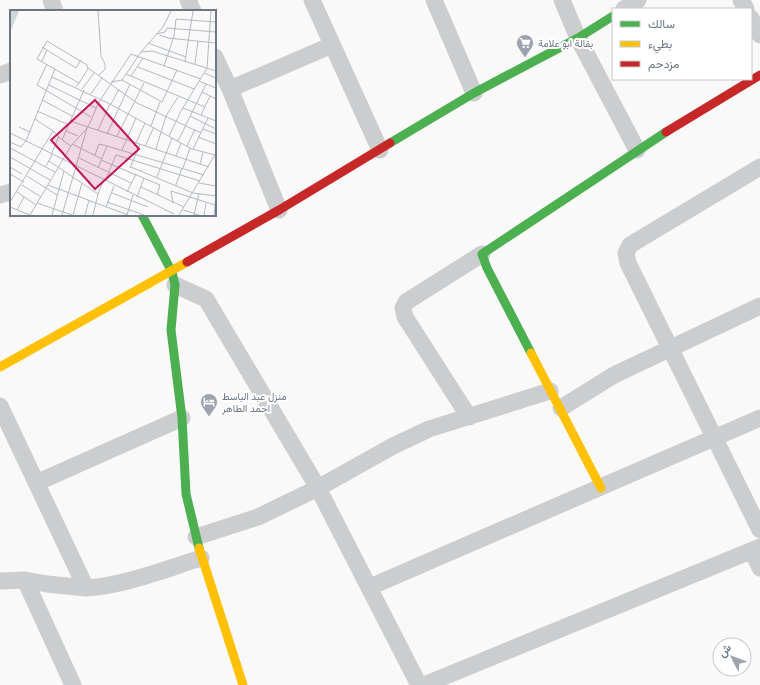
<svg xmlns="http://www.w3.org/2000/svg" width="760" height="685" viewBox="0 0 760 685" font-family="Lato,Vazirmatn,sans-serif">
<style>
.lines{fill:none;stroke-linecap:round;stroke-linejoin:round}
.street{stroke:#cccdce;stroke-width:17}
.fast{stroke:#4caf50;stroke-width:9}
.slow{stroke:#ffc107;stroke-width:9}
.jam{stroke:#c62828;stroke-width:9}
.labels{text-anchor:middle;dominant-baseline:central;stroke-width:4;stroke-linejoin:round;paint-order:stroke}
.poi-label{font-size:10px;fill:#6b7687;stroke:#fff;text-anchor:start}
.inset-road{fill:none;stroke:#b3b9c1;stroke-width:1}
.view{fill:#c2185b;fill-opacity:0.15;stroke:#c2185b;stroke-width:2}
.inset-edge{fill:none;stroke:#6b7687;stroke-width:2}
</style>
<rect width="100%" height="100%" fill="#f9f9f9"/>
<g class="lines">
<path class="street" d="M51,0L55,11
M188,0L193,11
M312,0L380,150
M434,0L474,93
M562,0L578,38L637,150
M741,0L746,9
M624,9L638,0
M751,18L760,35
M215,57L230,89L279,210
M0,75L11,71
M230,89L332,45
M760,167L630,245L626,253L628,263L760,530
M0,195L11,192
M175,285L206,299L318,488L419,685
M0,406L86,588C126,585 163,570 201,558
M561,408L614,375L760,306
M469,417L405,317L403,308L406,302L482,254
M36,483L182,418
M196,537L258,517L318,488L393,446L429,429L550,391
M752,551L760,568
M25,580L73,685
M0,581L25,580L47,584L86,588
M370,587L760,418
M424,685L760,547"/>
<path class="fast" d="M390,143L474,93L578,38L613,16
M142,215L172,272L175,285L171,330L182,418L186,494L199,548
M531,353L487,268L482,254L666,132"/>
<path class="slow" d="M531,353L601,488
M0,367L187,262
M199,548L243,685"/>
<path class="jam" d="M666,132L760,75
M187,262L279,210L390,143"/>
</g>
<defs>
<symbol id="supermarket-pin" viewBox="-11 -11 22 30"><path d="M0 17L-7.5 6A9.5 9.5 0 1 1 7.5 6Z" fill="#9da4af" stroke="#fff"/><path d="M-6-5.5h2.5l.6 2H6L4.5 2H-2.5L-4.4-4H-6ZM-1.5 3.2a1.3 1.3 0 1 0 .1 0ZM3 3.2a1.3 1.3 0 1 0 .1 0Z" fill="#fff"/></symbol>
<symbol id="hotel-pin" viewBox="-11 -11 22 30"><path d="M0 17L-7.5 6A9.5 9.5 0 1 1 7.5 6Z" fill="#9da4af" stroke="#fff"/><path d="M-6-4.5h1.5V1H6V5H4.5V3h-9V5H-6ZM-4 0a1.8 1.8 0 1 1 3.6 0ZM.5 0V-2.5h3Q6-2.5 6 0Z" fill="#fff"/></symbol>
</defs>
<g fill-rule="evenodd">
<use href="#supermarket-pin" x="515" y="33" width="20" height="27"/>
<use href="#hotel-pin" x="199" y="392" width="20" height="27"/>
</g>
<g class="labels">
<g class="poi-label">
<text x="538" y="43">بقالة ابو علامة</text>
<text x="222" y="396">منزل عبد الباسط<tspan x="222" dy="12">احمد الطاهر</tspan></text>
</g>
</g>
<g transform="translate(10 10)">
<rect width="206" height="206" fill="#f9f9f9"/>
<path d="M0,1H9L0,22Z" fill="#cfd5d9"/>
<path class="inset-road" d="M88,1L91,46L95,54V59L88,66M146,24L155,22L157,18L206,22M149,25L158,28L206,33M138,33L176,47M32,37L66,58L71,50M131,42L142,41L206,61M32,51L37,40M175,51L183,1M37,54L27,75L81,107M185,54L188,31M154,56L164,26L166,9L206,12M128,57L184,79M78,58L127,93L191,123M194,63L206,68M116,64L195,97M121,66L133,48M42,67L100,94L182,139L205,145M112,70L152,92L167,60M189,71L206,78M101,72L112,70L131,42L153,17L161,1M39,75L86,98M66,77L69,73L27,49L37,31L77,55L78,59L69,73M72,79L84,63M192,82L206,89M81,84L92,68M32,90L62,106M101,94L109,79M173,98L206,111M27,101L59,115M191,105L200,86M180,106L206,119M25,109L43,121L52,130M60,111L199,157M141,116L150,92M9,117L20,122M193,119L206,124M88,120L100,94M56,121L68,126M0,123L164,204M97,124L120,74M107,126L134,73M159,126L171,101L197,58L201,1M188,127L206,134M168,131L196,74M0,132L11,137L16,131L45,59M126,133L135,113M62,134L92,149M61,136L52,130L74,80M135,136L144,117M177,136L185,119M0,138L45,162M146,139L156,106L168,87M183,139L198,108M112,140L126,108M41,145L49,126M85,145L89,134L97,136M166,146L171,133M0,147L40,170M69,148L121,173M91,150L150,175L147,185M39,151L88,184L83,205M190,154L193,142M36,156L42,145M0,157L12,164M121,157L183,183L206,186M88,158L97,136L194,165M120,158L130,134M173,158L180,138M0,164L14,172M17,166L47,185M147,167L162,128M95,171L106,145L190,171M189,173L206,176M12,175L31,187M38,175L118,205M166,175L172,158M131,177L174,197M7,182L26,195M117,182L126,164M102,183L138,197M88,184L93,171M127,187L134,168M0,192L43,121M97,192L134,205M27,193L62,205M163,193L161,181L205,195M0,197L20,205M96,197L104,176M7,200L14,187M173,200L189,205M20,205L61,136L78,117L89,92L121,44L191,69M42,205L54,161M52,205L77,118M63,205L72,173M75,205L79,190M117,205L123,185M169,205L206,143M184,205L189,183M194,205L196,193M204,205L206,186"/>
<path class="view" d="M85,90L129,139L85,179L41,130Z"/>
<rect width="206" height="206" class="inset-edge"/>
</g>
<rect x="612" y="8" width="140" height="72" fill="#ffffff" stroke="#c4c8cf"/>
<rect x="620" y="21" width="20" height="6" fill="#4caf50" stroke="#c4c8cf"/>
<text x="648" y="28" font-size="12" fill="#6b7687">سالك</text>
<rect x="620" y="41" width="20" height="6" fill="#ffc107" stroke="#c4c8cf"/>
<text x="648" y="48" font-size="12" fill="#6b7687">بطيء</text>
<rect x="620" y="61" width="20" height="6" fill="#c62828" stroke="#c4c8cf"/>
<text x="648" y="68" font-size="12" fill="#6b7687">مزدحم</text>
<g transform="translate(732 657) rotate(312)"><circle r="19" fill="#ffffff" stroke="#c4c8cf"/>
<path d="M0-3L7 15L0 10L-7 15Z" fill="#9da4af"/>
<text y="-6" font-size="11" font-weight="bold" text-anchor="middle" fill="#6b7687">ش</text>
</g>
</svg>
